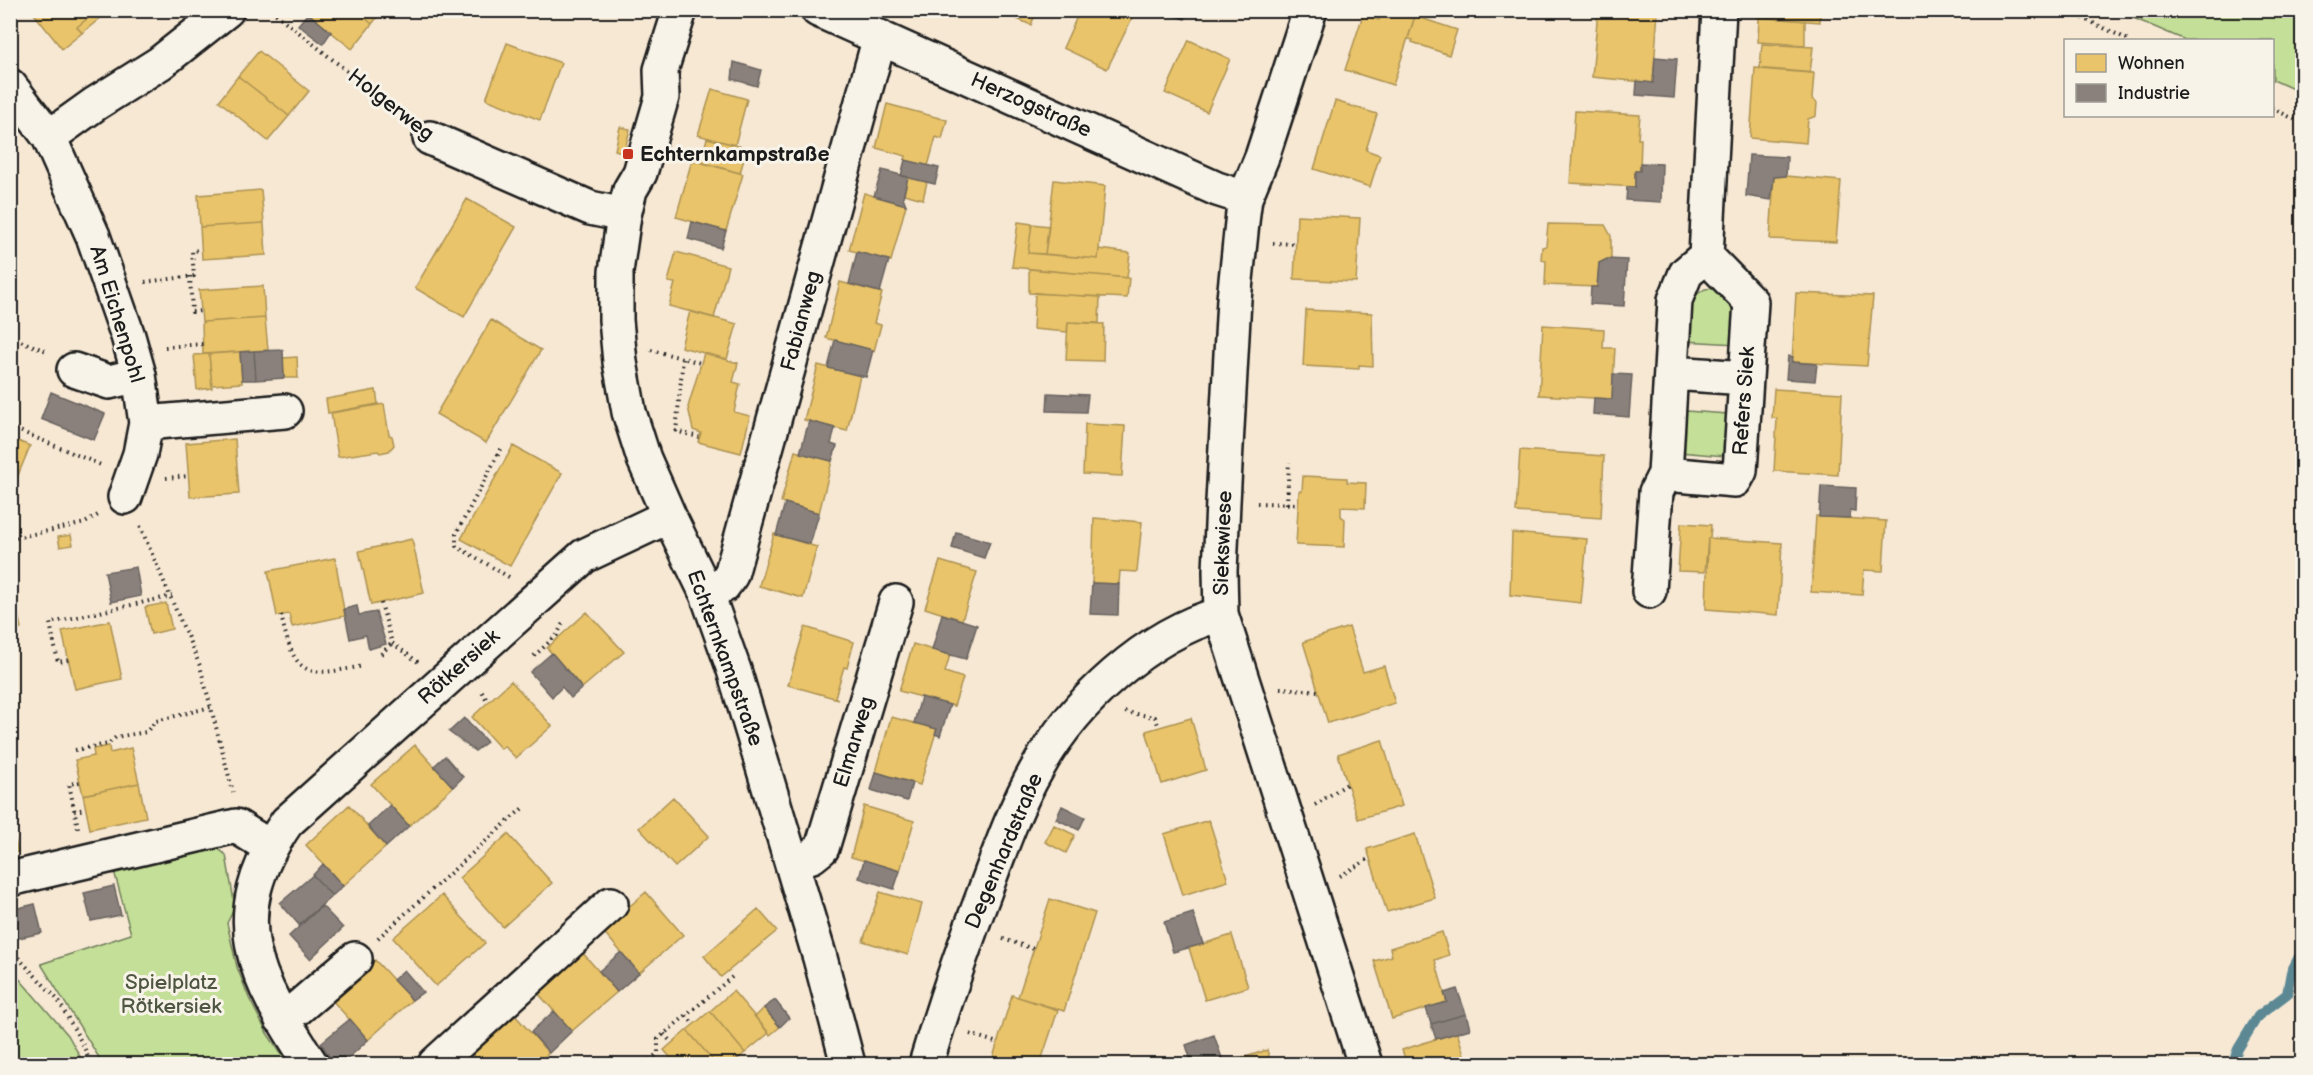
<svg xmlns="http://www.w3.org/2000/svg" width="2313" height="1075" viewBox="0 0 2313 1075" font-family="'Balsamiq Sans',sans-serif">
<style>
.green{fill:#c4df97;stroke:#707e5a;stroke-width:1.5}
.homes{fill:#e9c46a;stroke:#ac9253;stroke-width:1.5}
.industry{fill:#8a817c;stroke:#69635f;stroke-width:1.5}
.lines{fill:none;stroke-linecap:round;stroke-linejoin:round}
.stream{stroke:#5b8894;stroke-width:10}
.minor-casing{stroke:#1c1c1c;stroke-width:38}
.path{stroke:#1c1c1c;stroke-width:4;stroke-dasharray:1.5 4.5;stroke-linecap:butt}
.minor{stroke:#f7f3e8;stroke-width:33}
.poi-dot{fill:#c8321e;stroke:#f7f3e8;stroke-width:2}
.labels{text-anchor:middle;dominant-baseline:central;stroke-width:6;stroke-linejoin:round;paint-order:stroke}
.street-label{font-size:21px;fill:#1c1c1c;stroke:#f7f3e8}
.poi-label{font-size:21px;font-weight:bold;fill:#1c1c1c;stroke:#f7f3e8;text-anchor:start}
.park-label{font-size:21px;fill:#4e5641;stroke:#f7f3e8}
</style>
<rect width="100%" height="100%" fill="#f7e8d4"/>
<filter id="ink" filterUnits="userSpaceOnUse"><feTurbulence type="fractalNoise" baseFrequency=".0167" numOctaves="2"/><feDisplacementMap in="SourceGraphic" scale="12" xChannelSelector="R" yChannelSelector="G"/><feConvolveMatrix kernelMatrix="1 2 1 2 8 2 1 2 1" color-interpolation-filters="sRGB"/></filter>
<g filter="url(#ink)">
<path class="green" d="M2117,11H2302V93L2273,80L2272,40H2185Z
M1717,288L1735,301L1737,344L1684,341L1690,299L1705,289Z
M1686,411L1728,414L1725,456L1679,452L1681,413Z
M217,848L226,855L235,907L227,923L237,967L249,998L267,1033L288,1064H103L41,964L131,934L113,867Z
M10,968L68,1035L84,1064H11Z"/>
<path class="homes" d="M31,10H98L77,27L82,33L62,49Z
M98,10L109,11L82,33L77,27Z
M304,10H356L372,24L352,49Z
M356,10H383L372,24Z
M996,10H1037L1031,25Z
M1080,10H1125L1134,14L1107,69L1063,48Z
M1382,10H1395L1415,16L1393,85L1345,70L1363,15L1379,20Z
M1598,10H1658L1653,83L1592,77Z
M1756,10H1820V22L1756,17Z
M1415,16L1457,30L1449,55L1412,42L1413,40L1408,39Z
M1759,17L1805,21V45L1758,42Z
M1189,40L1230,59L1207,112L1165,93Z
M507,43L561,63L540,120L486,99Z
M1762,44L1813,47L1810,73L1760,69Z
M259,51L309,91L289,116L238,76Z
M1755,68L1814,73L1812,99L1817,103L1816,116L1808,119L1806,143L1750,138Z
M238,76L289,116L268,141L219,101Z
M712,89L747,99L735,145L698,135Z
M1335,101L1377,114L1366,150L1380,155L1370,187L1314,169Z
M887,104L947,120L942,139L936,137L928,166L905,160L906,156L876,148Z
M1575,111L1640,115L1638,139H1641L1640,171H1635V187L1570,183Z
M620,127L630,129L624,153L615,150Z
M707,138L747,148L740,173L701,162Z
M692,160L743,174L726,231L676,217Z
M1786,176L1841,181L1836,242L1770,239L1774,177Z
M908,177L927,182L923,199L904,194Z
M1054,180L1105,186L1098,259L1045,254Z
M261,190L264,223L200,227L198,195Z
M864,193L906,205L891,261L849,250Z
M467,199L516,227L464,317L415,288Z
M1297,215L1360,218L1356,282L1294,279Z
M1018,222L1032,224L1028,253L1098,259L1099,249L1130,253L1127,278L1012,267Z
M264,223L266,255L202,259L200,227Z
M1032,224L1049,226L1045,254L1028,253Z
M1548,224L1605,225L1611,236V258L1599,263L1597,287L1545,285L1546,261L1541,260L1542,247L1546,246Z
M676,252L728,266L714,318L669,306L675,283L668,282Z
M1029,269L1129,278L1127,298L1029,293Z
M840,282L882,293L874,323L881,325L874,351L826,338Z
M263,286L265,318L202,322L199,290Z
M1035,293L1100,297L1099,323L1068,322L1067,332L1033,329Z
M1796,293L1873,296L1867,366L1792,362Z
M1306,310L1372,313L1373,366L1359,365V369L1303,366Z
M690,311L737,324L727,359L681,347Z
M265,318L268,350L203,354L202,322Z
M491,320L541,350L486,443L436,414Z
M1068,322L1104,324L1103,361L1066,360Z
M1543,325L1604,329L1603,348H1615L1612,399L1539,395Z
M240,352L242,383L212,385L209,354Z
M704,353L738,363L733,382L740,384L734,412L750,416L741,453L698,442L701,433L693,430L688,407Z
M209,354L212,388L197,390L194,355Z
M297,357L298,378H284L283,358Z
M818,365L860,376L847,431L804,420Z
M1774,389L1842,393L1838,475L1774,471L1777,419L1772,418Z
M376,390L378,404L328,413L326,399Z
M384,404L389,435L392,436L394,445L389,451L380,453L378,451L338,457L331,413Z
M1085,424L1125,426L1122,476L1083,474Z
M10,438L30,446L10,495Z
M235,439L239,494L190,497L186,443Z
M513,446L562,473L510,566L461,539Z
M1520,450L1604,456L1601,518L1516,512Z
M795,451L832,461L819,513L781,502Z
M1303,476L1347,478V482L1366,483L1365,508L1341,507V516L1345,519L1344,547L1296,545L1299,491H1302Z
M1816,516L1886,521L1883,571L1864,570L1862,595L1811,592Z
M1094,518L1142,522L1137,572L1120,571L1119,584L1092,583Z
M1681,523L1711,525L1710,538H1708L1705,572L1678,571Z
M1512,533L1587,539L1581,603L1510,595Z
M774,534L817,547L803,598L759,586Z
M71,535L73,545L60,547L58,537Z
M1708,538L1782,543L1778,615L1706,609Z
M412,539L424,593L371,605L359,551Z
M335,558L345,616L292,627L289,614L277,616L268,571Z
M940,561L977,572L962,620L925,608Z
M10,575L21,628L10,630Z
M166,603L172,629L151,634L145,607Z
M587,612L624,652L582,688L547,648Z
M110,621L122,679L75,689L62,631Z
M805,627L854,642L847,668L844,667L835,697L838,699L788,685Z
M1349,627L1363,672L1384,666L1395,703L1328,723L1303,642Z
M913,644L950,655L945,672L963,678L954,706L899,691Z
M511,681L552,726L516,758L504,746L501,749L472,717Z
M891,717L937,729L920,785L876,772Z
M1191,718L1206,770L1162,784L1146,731Z
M1382,740L1402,806L1358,819L1338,754Z
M415,745L453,787L409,826L371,784Z
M109,746L110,753L131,748L139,783L83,795L75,760L94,756L93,749Z
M139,783L146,817L90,829L83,795Z
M673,797L709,836L675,867L639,828Z
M349,805L386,847L343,886L306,845Z
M864,806L914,821L900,871L851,857Z
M10,820L18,852L10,853Z
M1209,820L1228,881L1183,895L1164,834Z
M1054,825L1075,835L1066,853L1045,842Z
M508,834L552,883L503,927L459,878Z
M1415,834L1435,898L1387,912L1367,849Z
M646,892L683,935L639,973L602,930Z
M880,892L922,904L908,955L863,941Z
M442,895L485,943L436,986L393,938Z
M1050,899L1095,913L1064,1011L1018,997Z
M758,909L777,931L721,977L704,956Z
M1442,932L1449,955L1435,960L1447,1002L1392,1019L1374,961L1392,956L1390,948Z
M1232,935L1248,987L1205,1000L1189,948Z
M581,951L617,992L572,1031L536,991Z
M375,960L412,1000L368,1040L331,999Z
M733,991L769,1033L745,1053L710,1011Z
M1012,995L1058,1010L1040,1064H991Z
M764,1008L780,1027L770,1035L755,1017Z
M710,1011L745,1053L731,1064H716L687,1030Z
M512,1012L549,1053L536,1064H482L469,1051Z
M687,1030L716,1064H677L670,1057L664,1050Z
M1457,1032L1466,1061L1458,1064H1407L1402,1050Z
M1267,1050L1271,1064H1223H1224Z"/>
<path class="industry" d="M1173,10H1188L1185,19L1172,15Z
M308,13L331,32L323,44L298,25Z
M1655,57L1677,59L1674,98L1636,95L1637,81L1653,83Z
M734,62L761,70L757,86L732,79Z
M1749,155L1787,157L1786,176L1774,177L1771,200L1746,196Z
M905,160L939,168L935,184L901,176Z
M1640,163L1662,164L1661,202L1626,200L1627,187H1635V171H1640Z
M882,170L908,177L903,197L906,205L874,196Z
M692,222L726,231L721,248L688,239Z
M857,252L889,260L880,292L849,284Z
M1607,259L1627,260L1624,306L1590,304L1591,287H1597L1599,263Z
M835,340L873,350L866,377L828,368Z
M283,350L284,378L256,380L254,351Z
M254,351L256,380H242L240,352Z
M1788,356L1793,357L1792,362L1817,364L1815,381L1786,379Z
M1613,374L1632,375L1629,417L1593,414L1594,398L1612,399Z
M51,392L105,414L94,440L41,419Z
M1048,393L1088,395L1086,412L1047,411Z
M809,421L835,428L831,444L837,446L832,461L800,453Z
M1821,486L1856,488L1855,511L1850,510V518L1819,517Z
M785,503L819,513L810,544L776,535Z
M956,532L990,542L984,558L952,548Z
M136,567L141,596L111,602L105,572Z
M1092,583L1119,584L1118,615L1090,614Z
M357,606L359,615L376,612L386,644L369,649L366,635L350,639L344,609Z
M942,614L977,625L966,659L932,650Z
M552,653L582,688L571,698L562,687L552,697L530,672Z
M921,697L950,705L940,736L935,734L937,729L914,723Z
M464,718L487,742L475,751L449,732Z
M445,756L463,777L453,787L434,766Z
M876,772L912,783L907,801L871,790Z
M390,805L409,826L386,847L368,826Z
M1062,806L1085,817L1079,830L1056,819Z
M864,860L900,871L894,889L859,878Z
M323,864L343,886L332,896L313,875Z
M313,875L332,896L299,925L280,903Z
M114,886L121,915L91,921L84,893Z
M35,904L42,933L14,939L10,910Z
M322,906L343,928L310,959L289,936Z
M1193,913L1203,944L1173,952L1164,922Z
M621,952L639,973L617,992L599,971Z
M404,970L423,992L412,1000L393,980Z
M1457,989L1466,1014L1431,1024L1426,1008L1447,1002L1444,993Z
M775,1000L789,1018L780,1027L764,1008Z
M554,1011L572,1031L549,1053L531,1032Z
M1466,1014L1470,1029L1436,1039L1431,1024Z
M350,1019L368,1040L342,1064H334L321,1043Z
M1214,1035L1224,1064H1192L1186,1045Z"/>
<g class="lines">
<path class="stream" d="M2232,1064L2238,1049L2258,1016L2287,994L2291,972L2302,951"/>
<defs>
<path id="minor" d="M680,10L661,70L662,97L640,173L630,190L624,215L616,272V320L620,362L629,412L644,459L669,516L707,594L734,670L820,958L848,1064
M818,10L1217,189L1245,198
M1310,10L1262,157L1245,198L1243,213L1234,299L1223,502L1220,571L1221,614L1365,1064
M10,86L49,137L93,236L128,336L139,375L146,423L140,454L125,497
M49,137L95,104L160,63L227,10
M430,138L590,208L624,215
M1706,256L1751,302L1740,471L1735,480L1665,474L1675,300L1686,273Z
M1706,256L1719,10
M74,370L109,382L139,375
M1672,373L1746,378
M146,423L285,411
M1649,591L1656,492L1665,474
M707,594L723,586L731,575L880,37
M792,863L812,856L822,848L896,602
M10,879L236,826L270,847
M281,1018L298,1008L355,959
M311,1064C255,978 220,918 287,822L584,556L669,516
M435,1064L611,904
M926,1064C943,1007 962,951 983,896C999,853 1014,809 1037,769C1073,703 1147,634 1221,614"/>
</defs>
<use href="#minor" class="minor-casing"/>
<path class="path" d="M271,10L404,117
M2066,10L2129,40
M10,11L11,10
M2272,108L2302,123
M1273,243L1296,244
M190,276L192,312L201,311
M145,282L194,276L192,251L201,250
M10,337L49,352
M165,347L203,344
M651,350L701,363
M10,427L101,465
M675,431L699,437
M676,432L683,358
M501,449L456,534V546L509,577
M166,478L189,476
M1257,503L1299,504
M1287,504L1289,462
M140,526L200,666L233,792
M10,539L85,523L98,515
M381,603L392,643L418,662
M281,615C295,678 305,677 364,666
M381,654L392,643
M534,656L557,635L564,621
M68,660L58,662L50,623L172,596
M1280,688L1318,691
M482,692L488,702
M1125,712L1155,717L1159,727
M75,750L108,744L116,737L146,732L156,721L211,707
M1315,805L1347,784
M74,811L85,809
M78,828L69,784L80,782
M1340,876L1370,858
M378,938L525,806
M1003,939L1034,949
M10,949L58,1000L83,1045L91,1064
M686,1016L694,1024
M664,1034L672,1043
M970,1034L998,1043
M645,1064L658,1053V1039L732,977"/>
<use href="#minor" class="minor"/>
</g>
</g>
<rect class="poi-dot" x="622" y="148" width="12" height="12" rx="3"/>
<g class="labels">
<g class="street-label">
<text transform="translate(391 105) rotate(38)">Holgerweg</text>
<text transform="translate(1031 105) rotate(24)">Herzogstraße</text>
<text transform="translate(117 314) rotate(73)">Am Eichenpohl</text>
<text transform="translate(801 321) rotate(-75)">Fabianweg</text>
<text transform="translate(1744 401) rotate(-86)">Refers Siek</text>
<text transform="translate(1223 543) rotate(-88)">Siekswiese</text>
<text transform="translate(725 658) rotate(70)">Echternkampstraße</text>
<text transform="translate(459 667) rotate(-42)">Rötkersiek</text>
<text transform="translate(854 742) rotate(-73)">Elmarweg</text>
<text transform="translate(1004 851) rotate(-67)">Degenhardstraße</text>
</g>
<g class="poi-label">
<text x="640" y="154">Echternkampstraße</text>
</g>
<g class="park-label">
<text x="171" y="982">Spielplatz<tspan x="171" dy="24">Rötkersiek</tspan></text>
</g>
</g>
<rect width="2313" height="1075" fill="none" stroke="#f7f3e8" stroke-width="36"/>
<rect x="18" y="18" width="2277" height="1039" fill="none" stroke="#1c1c1c" stroke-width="2" filter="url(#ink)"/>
<rect x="2064" y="39" width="210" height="78" fill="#f7f3e8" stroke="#9f9d96" stroke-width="1.5"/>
<rect x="2076" y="54" width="30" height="18" fill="#e9c46a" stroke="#9f9d96" stroke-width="1.5"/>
<text x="2118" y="69" font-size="18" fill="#1c1c1c">Wohnen</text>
<rect x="2076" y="84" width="30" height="18" fill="#8a817c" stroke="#9f9d96" stroke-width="1.5"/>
<text x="2118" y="99" font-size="18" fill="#1c1c1c">Industrie</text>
</svg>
